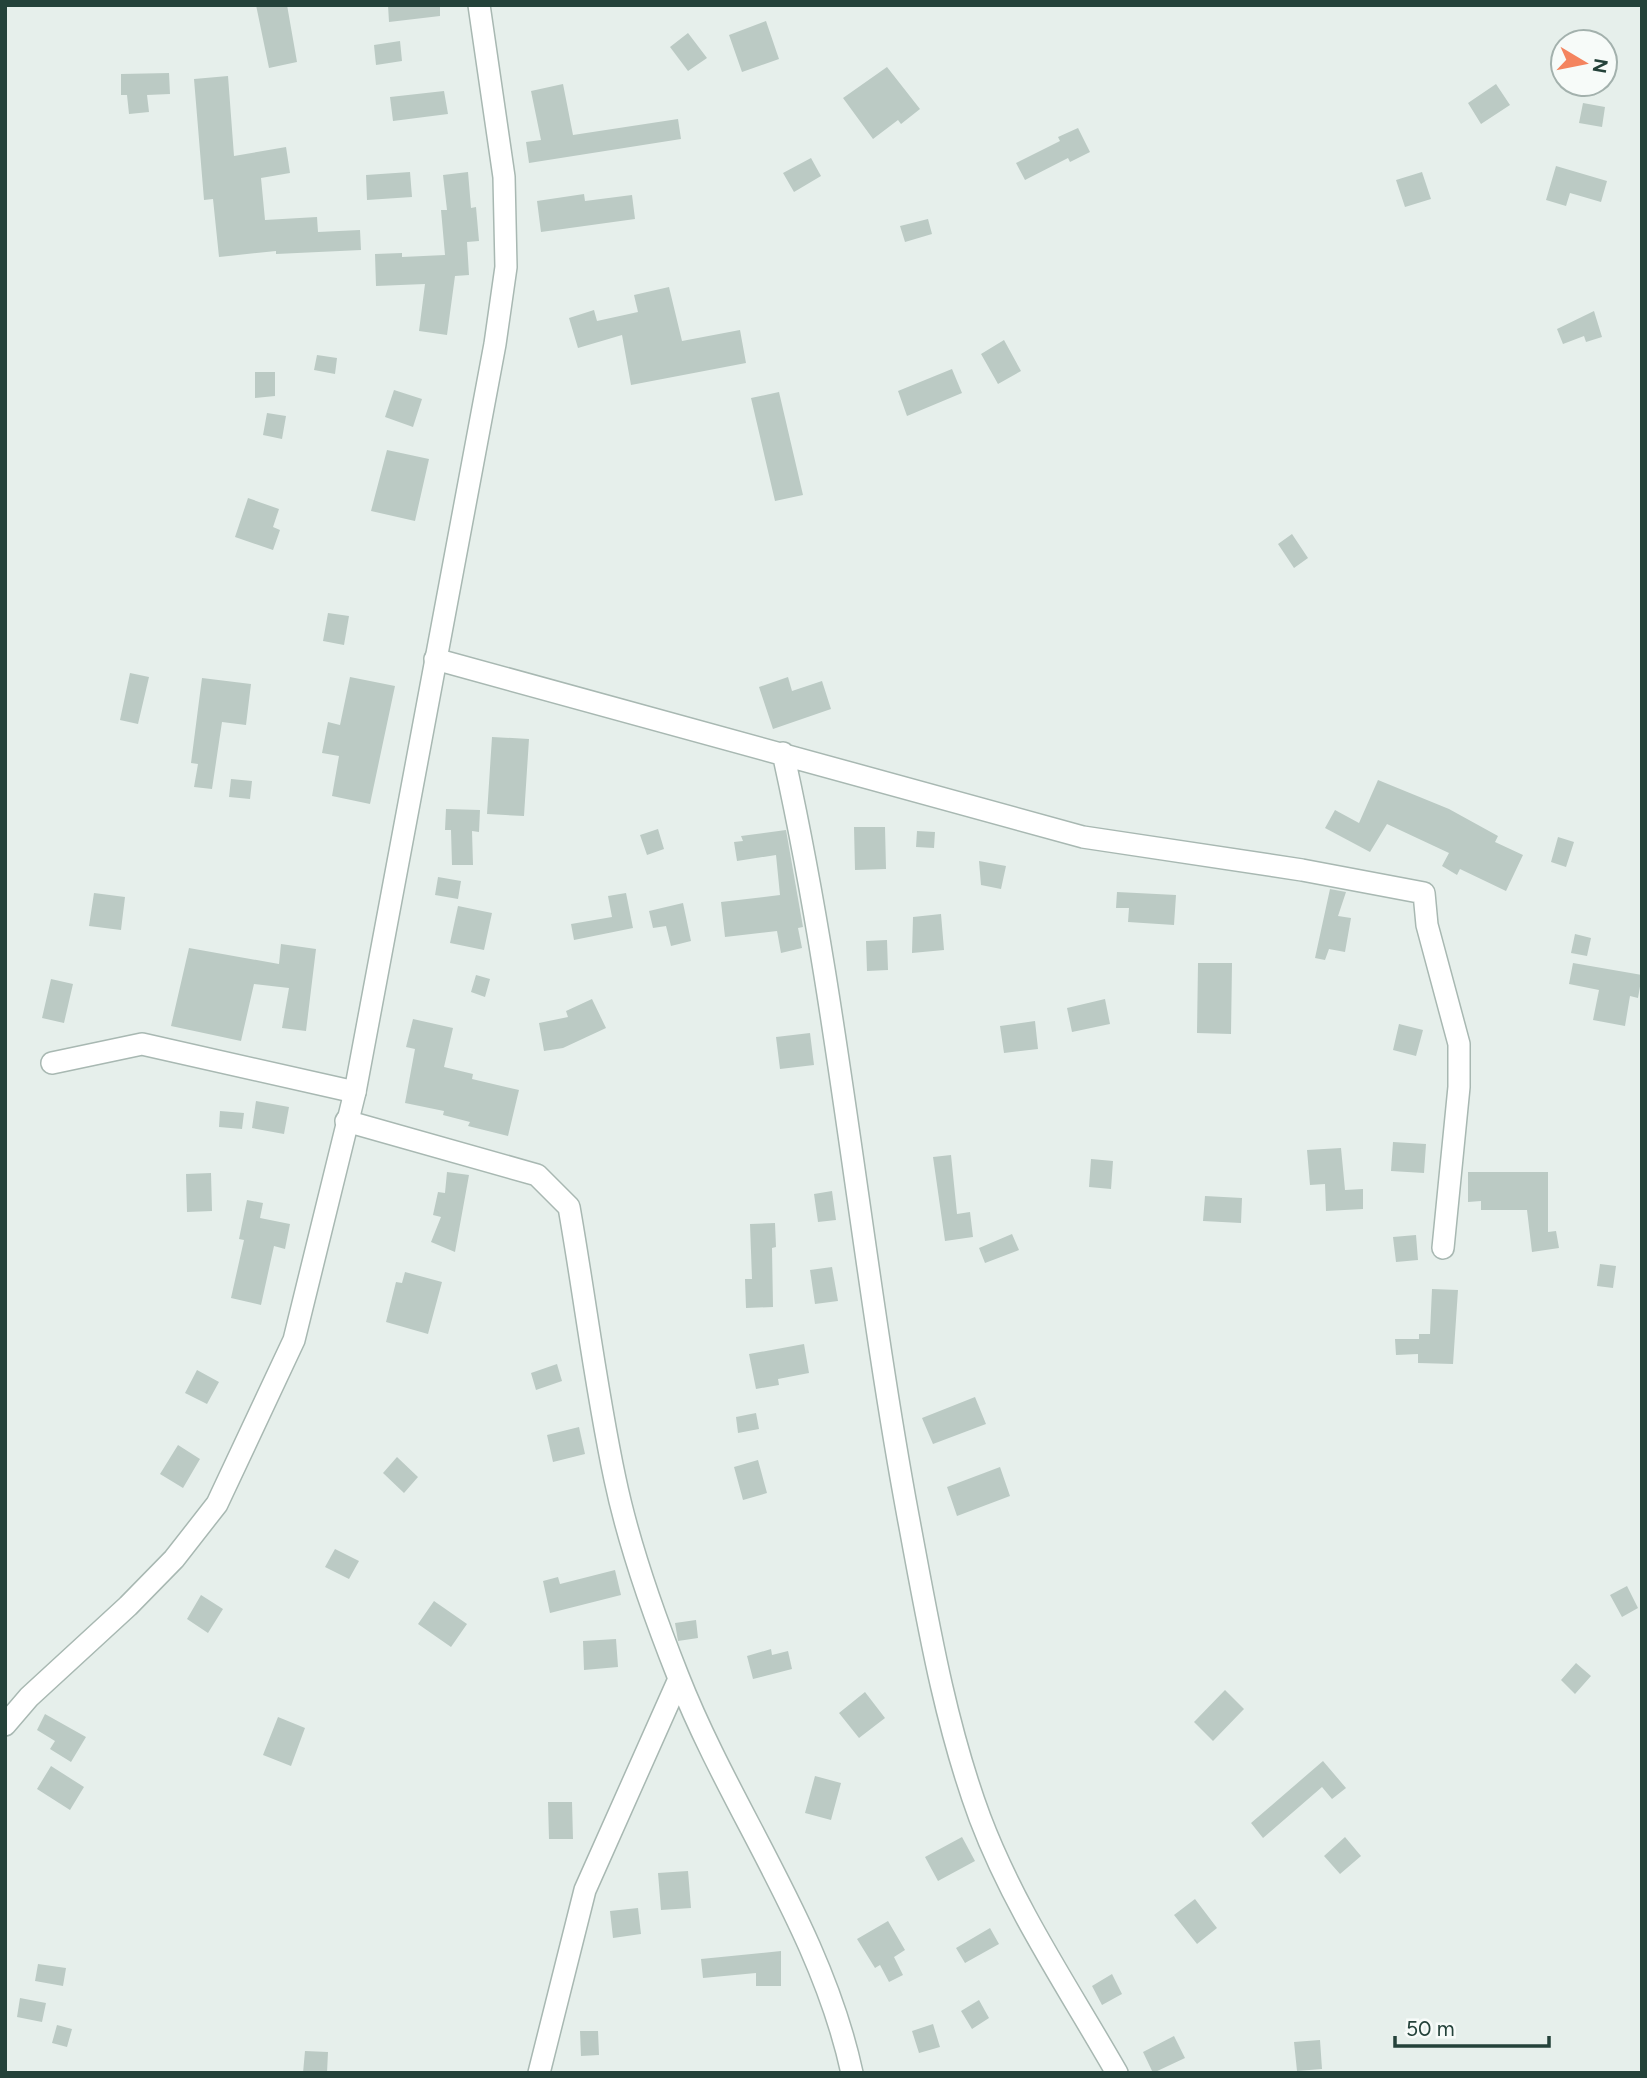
<svg xmlns="http://www.w3.org/2000/svg" width="1647" height="2078" viewBox="0 0 1647 2078" font-family="Figtree,sans-serif">
<style>
.building{fill:#bbcac4}
.lines{fill:none;stroke-linecap:round;stroke-linejoin:round}
.minor-casing{stroke:#a8b8b2;stroke-width:24}
.tertiary-casing{stroke:#a8b8b2;stroke-width:24}
.minor{stroke:#fff;stroke-width:21}
.tertiary{stroke:#fff;stroke-width:21}
</style>
<rect width="100%" height="100%" fill="#e6efeb"/>
<path class="building" d="M256,5H287L297,62L269,68Z
M388,5H440V16L389,22Z
M766,21L779,59L742,72L729,35Z
M688,33L707,58L688,71L670,47Z
M400,41L402,61L376,65L374,45Z
M887,67L920,109L901,124L898,120L873,139L843,98Z
M169,73L170,94L147,95L149,112L129,114L127,95H121V74Z
M228,76L234,156L286,147L290,173L261,178L265,220L317,217L318,232L360,230L361,250L276,254V251L219,257L213,199L204,200L194,79Z
M563,84L573,135L678,119L681,139L529,163L526,142L541,140L531,91Z
M1496,84L1510,105L1481,124L1468,103Z
M444,91L448,114L393,121L390,97Z
M1583,103L1605,107L1602,127L1579,123Z
M1078,128L1090,152L1070,162L1068,158L1025,180L1016,163L1060,141L1058,137Z
M811,158L821,176L794,192L783,173Z
M1556,166L1607,181L1601,202L1570,193L1566,206L1546,200Z
M410,172L412,197L367,200L366,175Z
M468,172L471,208L476,207L479,241L467,242L469,275L455,276L447,335L419,331L425,284L376,286L375,254L402,253V257L445,255L441,210H447L443,175Z
M1422,172L1431,199L1405,207L1396,180Z
M584,194L585,201L632,195L635,219L541,232L537,201Z
M928,219L932,234L905,242L900,226Z
M669,287L682,341L740,330L746,363L631,385L622,335L578,348L569,318L594,310L597,321L638,312L634,295Z
M1594,311L1602,337L1586,342L1584,336L1563,344L1557,329Z
M1004,340L1021,371L998,384L981,354Z
M317,355L337,358L335,374L314,370Z
M952,369L962,393L907,416L898,391Z
M255,372H275V396L255,398Z
M394,390L422,399L413,427L385,417Z
M779,392L803,495L775,501L751,398Z
M267,413L286,416L282,439L263,435Z
M387,450L429,459L415,521L371,511Z
M248,498L279,509L273,527L280,530L273,550L235,537Z
M1292,534L1308,558L1294,568L1278,544Z
M328,613L349,616L344,645L323,641Z
M130,673L149,677L138,724L120,720Z
M350,677L395,686L370,804L332,796L339,756L322,753L328,722L340,725Z
M788,677L792,691L822,681L831,709L773,729L759,687Z
M202,678L251,684L246,725L222,722L212,789L194,787L198,764L191,763Z
M492,737L529,739L524,816L487,814Z
M231,779L252,781L250,799L229,797Z
M1378,780L1449,809L1498,836L1495,842L1523,855L1506,891L1460,869L1457,875L1442,866L1449,853L1387,824L1370,852L1325,828L1335,810L1359,823Z
M446,809L480,810L479,832L472,831L473,865H452L451,830H445Z
M854,827H885L886,869L855,870Z
M658,829L664,849L647,855L640,835Z
M786,830L803,927L798,928L802,948L781,953L777,931L725,937L721,902L780,895L776,855L737,861L734,842L743,841L741,836Z
M917,831L935,832L934,848L916,847Z
M1558,837L1574,842L1566,867L1551,862Z
M979,861L1006,866L1001,889L981,885Z
M438,877L461,881L458,899L435,895Z
M1330,889L1346,892L1338,916L1351,918L1345,952L1329,949L1325,960L1315,958Z
M1117,892L1176,895L1174,925L1128,922L1129,908H1116Z
M94,893L125,897L121,930L89,926Z
M626,893L633,928L574,940L571,924L612,917L608,896Z
M683,903L691,941L671,946L666,926L653,928L649,911Z
M458,906L492,913L484,950L450,943Z
M941,914L944,950L912,953L913,917Z
M1575,934L1591,938L1587,956L1571,953Z
M887,940L888,970L867,971L866,941Z
M281,944L316,949L306,1031L282,1028L289,988L254,984L241,1041L171,1026L189,948L279,964Z
M1198,963H1232L1231,1034L1197,1033Z
M1573,963L1642,975L1638,998L1630,996L1625,1026L1593,1020L1599,990L1569,984Z
M476,975L490,979L485,997L471,992Z
M51,979L73,984L64,1023L42,1018Z
M592,999L606,1028L563,1048L544,1051L539,1023L568,1017L566,1011Z
M1105,999L1110,1024L1072,1032L1067,1008Z
M413,1019L453,1028L444,1067L473,1074L472,1079L519,1090L508,1136L468,1126L470,1122L443,1115L444,1111L405,1103L415,1049L406,1047Z
M1035,1021L1038,1049L1004,1053L1000,1026Z
M1399,1024L1423,1030L1416,1056L1393,1050Z
M810,1033L814,1065L780,1069L776,1037Z
M256,1101L289,1107L284,1134L252,1128Z
M220,1111L244,1113L242,1129L219,1127Z
M1393,1142L1426,1144L1424,1173L1391,1171Z
M1341,1148L1345,1190L1363,1189V1209L1326,1211L1325,1184L1310,1185L1307,1150Z
M951,1155L957,1214L970,1212L973,1237L945,1241L933,1157Z
M1091,1159L1113,1161L1111,1189L1089,1187Z
M447,1172L469,1175L455,1252L431,1242L441,1217L433,1215L438,1192L445,1193Z
M1468,1172H1548V1232L1556,1231L1559,1248L1532,1252L1527,1210H1481V1201L1468,1202Z
M211,1173L212,1211L187,1212L186,1174Z
M832,1191L836,1220L818,1222L814,1194Z
M1205,1196L1242,1198L1241,1223L1203,1221Z
M247,1200L263,1203L260,1218L290,1224L285,1249L274,1246L261,1305L231,1298L244,1240L239,1239Z
M775,1223L776,1247L772,1248L773,1307L746,1308L745,1279H752L750,1224Z
M1012,1234L1019,1250L985,1263L979,1248Z
M1416,1235L1418,1260L1396,1262L1393,1237Z
M1600,1264L1616,1266L1613,1288L1597,1286Z
M832,1267L838,1301L815,1304L810,1270Z
M405,1272L442,1282L428,1334L386,1322L396,1282L402,1283Z
M1432,1289L1458,1290L1453,1364L1418,1363V1354L1396,1355L1395,1339H1419V1334H1430Z
M804,1344L809,1373L778,1379L779,1385L756,1389L749,1354Z
M557,1364L562,1381L536,1390L531,1373Z
M197,1370L219,1382L207,1404L185,1393Z
M975,1397L986,1424L933,1444L922,1418Z
M756,1413L759,1429L738,1433L736,1417Z
M579,1427L585,1454L553,1462L547,1435Z
M178,1445L200,1459L183,1488L160,1474Z
M397,1457L418,1477L404,1493L383,1473Z
M758,1460L767,1493L743,1500L734,1467Z
M1000,1467L1010,1496L957,1516L947,1487Z
M335,1549L359,1561L349,1579L325,1567Z
M615,1570L621,1595L550,1613L543,1581L558,1577L560,1584Z
M1627,1586L1638,1608L1622,1617L1610,1595Z
M201,1595L223,1609L208,1633L187,1619Z
M434,1601L467,1624L451,1647L418,1624Z
M696,1620L698,1638L678,1641L675,1623Z
M616,1639L618,1667L584,1670L583,1641Z
M771,1649L772,1655L788,1651L792,1669L753,1679L747,1656Z
M1576,1663L1591,1676L1575,1694L1561,1680Z
M1225,1690L1244,1709L1213,1741L1194,1722Z
M865,1692L885,1718L859,1738L839,1713Z
M45,1714L86,1737L71,1762L50,1749L55,1741L37,1730Z
M278,1717L305,1728L291,1766L263,1755Z
M1323,1761L1346,1788L1332,1799L1322,1787L1263,1838L1251,1823Z
M51,1766L84,1787L70,1810L37,1789Z
M815,1776L841,1783L831,1820L805,1813Z
M548,1802H572L573,1839H549Z
M962,1837L975,1861L938,1881L925,1857Z
M1345,1837L1361,1856L1340,1874L1324,1856Z
M688,1871L691,1908L661,1910L658,1873Z
M1195,1899L1217,1928L1197,1944L1174,1915Z
M638,1908L641,1934L613,1938L610,1911Z
M888,1921L905,1950L894,1957L903,1975L889,1982L880,1965L875,1968L857,1939Z
M990,1928L999,1944L965,1963L956,1948Z
M781,1951V1986H756V1973L703,1978L701,1959Z
M38,1964L66,1968L63,1986L35,1981Z
M1112,1974L1122,1994L1102,2005L1092,1986Z
M20,1998L46,2003L42,2022L17,2017Z
M979,2000L989,2018L972,2029L961,2011Z
M933,2024L940,2047L919,2053L912,2031Z
M57,2025L72,2029L67,2047L52,2043Z
M580,2031H598L599,2055L581,2056Z
M1174,2036L1185,2058L1153,2073L1143,2052Z
M1320,2040L1322,2069L1297,2071L1294,2042Z
M305,2051L328,2052L327,2073H303Z"/>
<g class="lines">
<defs>
<path id="minor" d="M435,659L1083,837L1302,870L1424,893L1427,925L1459,1044V1087L1443,1248
M783,753C839,1004 861,1262 908,1516C927,1617 944,1721 980,1818C1014,1908 1069,1989 1117,2073
M52,1063L142,1044L355,1092
M346,1121L537,1175L569,1207C585,1298 596,1390 615,1479C629,1546 653,1613 678,1676C731,1811 821,1929 852,2073
M539,2073L585,1890L679,1679"/>
<path id="tertiary" d="M5,1725L29,1697L128,1606L174,1559L217,1504L294,1340L355,1092L495,344L506,267L504,177L479,5"/>
</defs>
<use href="#minor" class="minor-casing"/>
<use href="#tertiary" class="tertiary-casing"/>
<use href="#minor" class="minor"/>
<use href="#tertiary" class="tertiary"/>
</g>
<rect width="1647" height="2078" fill="none" stroke="#24423a" stroke-width="14"/>
<g transform="translate(1584 63) rotate(100)"><circle r="33" fill="#f7fbf9" stroke="#a3b1ad" stroke-width="2"/>
<path d="M0-5L12 26L0 18L-12 26Z" fill="#f4845f"/>
<text y="-10" font-size="19" font-weight="bold" text-anchor="middle" fill="#24423a">N</text>
</g>
<path d="M1395 2036v10h154v-10" fill="none" stroke="#24423a" stroke-width="3.5"/>
<text x="1406" y="2036" font-size="21" fill="#24423a" stroke="#f7fbf9" stroke-width="5" paint-order="stroke">50 m</text>
</svg>
